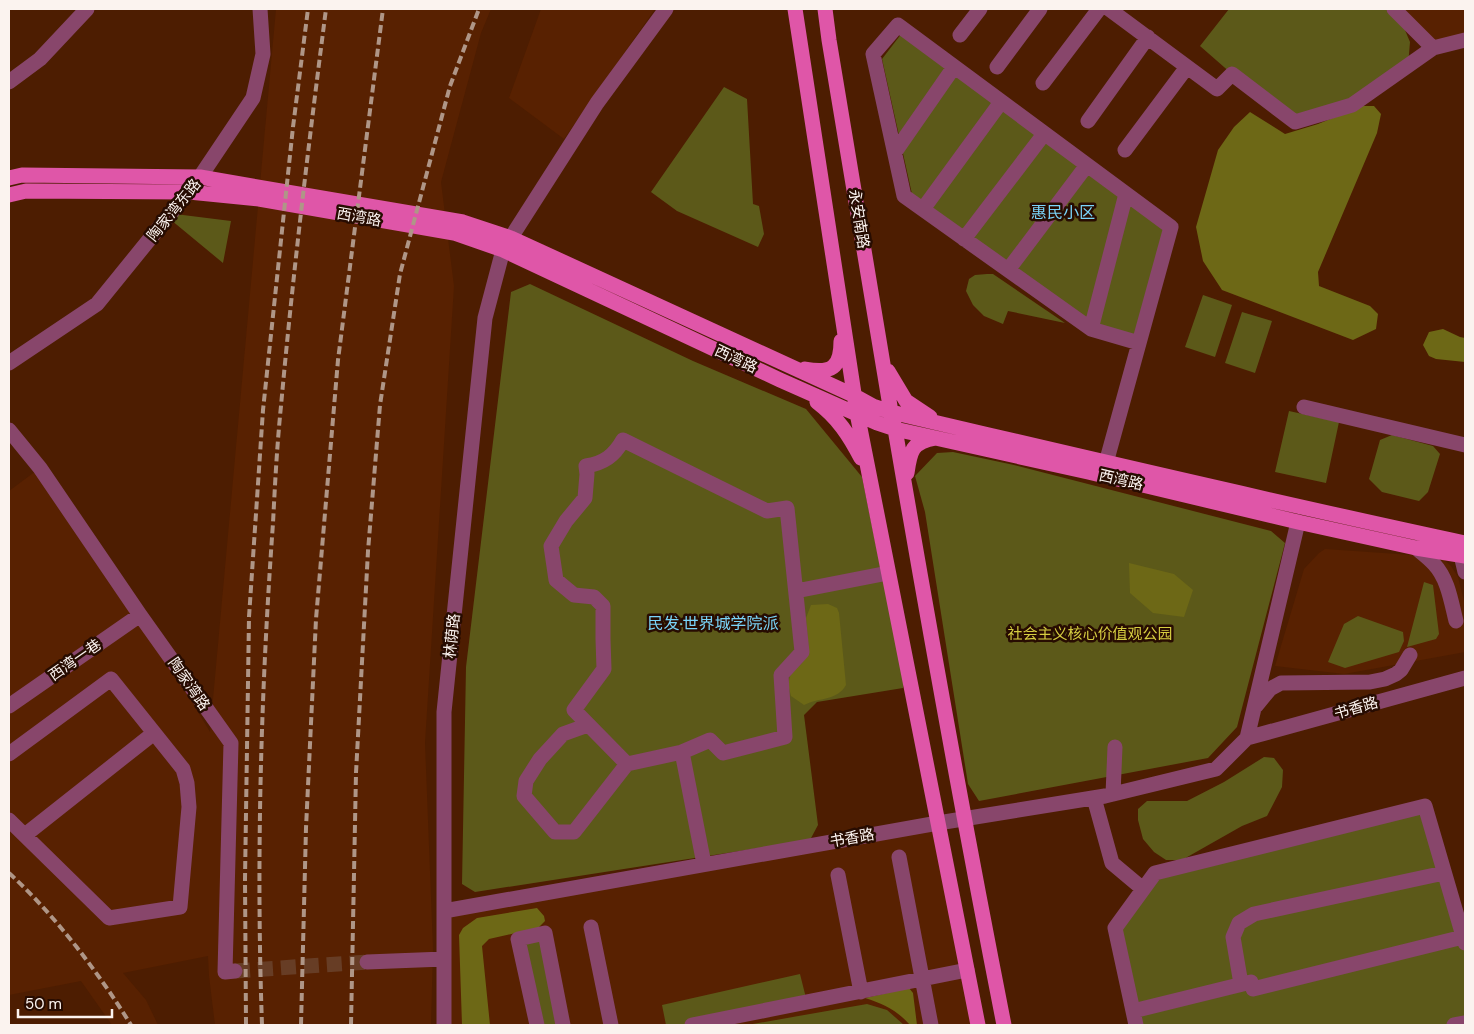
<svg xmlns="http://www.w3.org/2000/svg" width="1474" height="1034" viewBox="0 0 1474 1034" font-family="'DM Sans','Noto Sans SC',sans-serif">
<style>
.built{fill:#582101}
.green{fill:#5c5919}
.forest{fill:#6d6816}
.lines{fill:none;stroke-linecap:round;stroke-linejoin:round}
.minor-tunnel{stroke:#673d25;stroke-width:15;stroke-dasharray:15 8;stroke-linecap:butt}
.minor{stroke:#88466b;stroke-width:15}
.major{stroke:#df56a8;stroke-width:15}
.rail{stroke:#af9687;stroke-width:4;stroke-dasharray:8 4;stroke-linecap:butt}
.labels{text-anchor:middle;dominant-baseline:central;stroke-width:5;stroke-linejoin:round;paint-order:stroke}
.street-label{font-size:15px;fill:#fbf3ef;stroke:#270c01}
.park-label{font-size:15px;fill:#d6ce41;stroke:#270c01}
.neighbourhood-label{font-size:16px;fill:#7ad4f8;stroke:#270c01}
</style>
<rect width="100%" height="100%" fill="#4d1d01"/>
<path class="built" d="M276,9H491L481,33L441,182L454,286L425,743L433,949L431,1025H215L209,976L208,956L123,973L146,1000L158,1025H112L81,981L9,995V491L40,468L140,615L210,732Z
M541,9H655L564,139L509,98Z
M1401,9H1465V35L1435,43Z
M1325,549L1441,557L1451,566L1458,577L1465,605V652L1344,674L1275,666L1304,569L1319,553Z
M938,823L978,1025H443L444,911Z"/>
<path class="green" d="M1229,9H1394L1397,11L1410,42L1408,66L1352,105L1295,122L1232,74L1200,46Z
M902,33L1160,223L1164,232L1134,336L1097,326L912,194L882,59Z
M724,87L747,99L753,204L759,206L764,234L758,247L677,211L651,192Z
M175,214L231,221L223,263L171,220Z
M987,274H993L1065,323L1008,311L1003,324L984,316L973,305L966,291L969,279L975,275Z
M530,284L693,361L806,409L862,477L904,682L903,688L817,702L804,715L818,825L810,840L475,892L462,884L466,667L511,292Z
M1203,295L1232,305L1215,357L1185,347Z
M1242,312L1272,321L1255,373L1225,363Z
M1289,411L1339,422L1326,483L1275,472Z
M1392,435L1433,446L1440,454L1428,492L1419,501L1382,492L1369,479L1380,440Z
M953,452L1014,465L1271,531L1285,543L1237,727L1208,758L979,801L968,784L925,512L915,476L937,453Z
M1424,582L1433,585L1439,634L1436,639L1407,647Z
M1358,616L1403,632L1404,641L1399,652L1345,668L1328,662L1344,624Z
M1264,757L1274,758L1283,770L1282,787L1267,816L1242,826L1182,860H1166L1154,852L1143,839L1138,820V809L1147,801H1187L1224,782Z
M1425,806L1465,943V1025H1136L1115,928L1155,873Z
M545,933L563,1025H537L518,939Z
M800,974L807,1002L692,1025H666L662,1005Z
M867,1004L887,1010L904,1025H747Z"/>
<path class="forest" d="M1362,106H1374L1381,114L1377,133L1318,272L1319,286L1370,306L1378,314L1376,329L1353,340L1222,290L1203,261L1196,227L1218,150L1234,127L1250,112L1285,134L1318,124Z
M1443,329L1460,337L1465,338V362L1436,359L1429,356L1423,345L1429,332Z
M1129,563L1174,574L1193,590L1184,617L1153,613L1130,593Z
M828,604L837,608L839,613L846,685C837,701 820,697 804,705L791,696L788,684L791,673L802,663L809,651L806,618L811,605Z
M537,908L544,916L545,921L538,928L489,939L482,946L490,1025H462L459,935L463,928L477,918Z
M909,988L913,993L917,1025H910C897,1010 883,1004 865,998Z"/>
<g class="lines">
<path class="minor-tunnel" d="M235,971L367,962"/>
<path class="minor" d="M1109,9L1217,89L1232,74L1295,122L1352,105L1433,48L1465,40
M1394,9L1433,48
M960,35L980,9
M997,67L1040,9
M9,82L40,59L87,9
M1043,83L1099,9
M1088,121L1148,37
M1125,150L1187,67
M895,152L954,67
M923,209L1001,102
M964,239L1044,134
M1008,270L1087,165
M1091,329L1126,194
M9,363L97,304L200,177L253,98L263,54L260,9
M1304,407L1465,445
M9,430L40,468L140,615L231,743L225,972L235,971
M1106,463L1171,227L898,25L873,54L904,196L1091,329L1139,343
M1416,548C1422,553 1429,558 1434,564C1448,579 1451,601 1456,621
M1461,555L1465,572
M796,591L888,573
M9,706L140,615
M1256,706L1270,689L1281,683L1370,682L1385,679L1396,674L1401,670L1410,655
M588,725L563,734L540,759L526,781L524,796L555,832H574L627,764
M1247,738L1465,678
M682,752L710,740L723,753L785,737L781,675L802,652L787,508L767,511L623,440C614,456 604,463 586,466L587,474L585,498L566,521L551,546L556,580L574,595L594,597L603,606V639L604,669L574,710L627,764L682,752L704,864
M9,754L111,679L183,769L187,783L189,807L180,907L109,918L9,820
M1113,794L1115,747
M1094,798L1112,863L1143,889
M25,835L154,733
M899,857L931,1025
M838,875L861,992
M444,911L938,823L1105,796L1216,769L1247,738L1298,522
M591,927L611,1025
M367,962L444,959
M1241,984L1233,937L1239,923L1254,914L1444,873
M1133,1011L1251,982L1253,989L1463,937
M444,1025V712L485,318L503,250L597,103L666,9
M537,1025L518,939L545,933L563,1025
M692,1025L967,970
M1136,1025L1115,928L1155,873L1425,806L1465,943
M1454,1025L1465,1023"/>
<path class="major" d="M795,9L857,413L978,1025
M825,9L829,40L891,412L895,429C929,628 965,827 1004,1025
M9,178L22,175L200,177L463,222L511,238L853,395L873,406L891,412C1082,457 1273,502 1465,543
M9,195L26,191L189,192L259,199L454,233L503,250L780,380L877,423L895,429L1088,472L1298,522L1416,548L1465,556
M805,369C831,374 841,368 841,341
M888,371L906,401L930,417
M817,402C838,418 849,435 861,458
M907,473C910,451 912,442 935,438"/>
<path class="rail" d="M9,873C54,914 99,973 131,1025
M246,1025L245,879L249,617L263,410L293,127L308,9
M262,1025C256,858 261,690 273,523C275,484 277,445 281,406C293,273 309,141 326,9
M301,1025L306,828L316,619L338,360L383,9
M351,1025L356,773L368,551L380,405L400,274L450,86L479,9"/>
</g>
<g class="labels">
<g class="street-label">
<text transform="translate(174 210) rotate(-51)">陶家湾东路</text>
<text transform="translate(359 217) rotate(10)">西湾路</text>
<text transform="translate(859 219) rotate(81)">永安南路</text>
<text transform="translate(736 359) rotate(25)">西湾路</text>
<text transform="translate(1121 480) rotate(13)">西湾路</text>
<text transform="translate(452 636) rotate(-84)">林荫路</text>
<text transform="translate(75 660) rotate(-35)">西湾一巷</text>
<text transform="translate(189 684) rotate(55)">陶家湾路</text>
<text transform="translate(1356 708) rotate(-16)">书香路</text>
<text transform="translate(852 838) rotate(-10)">书香路</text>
</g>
<g class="park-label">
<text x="1090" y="634">社会主义核心价值观公园</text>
</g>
<g class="neighbourhood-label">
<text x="1063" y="212">惠民小区</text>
<text x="713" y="623">民发·世界城学院派</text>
</g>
</g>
<rect width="1474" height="1034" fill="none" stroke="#fbf3ef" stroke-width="20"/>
<path d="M18 1009v8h94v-8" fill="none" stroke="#fbf3ef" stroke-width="2.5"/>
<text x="25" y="1009" font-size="15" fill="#fbf3ef" stroke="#270c01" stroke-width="4" paint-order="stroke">50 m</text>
</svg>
